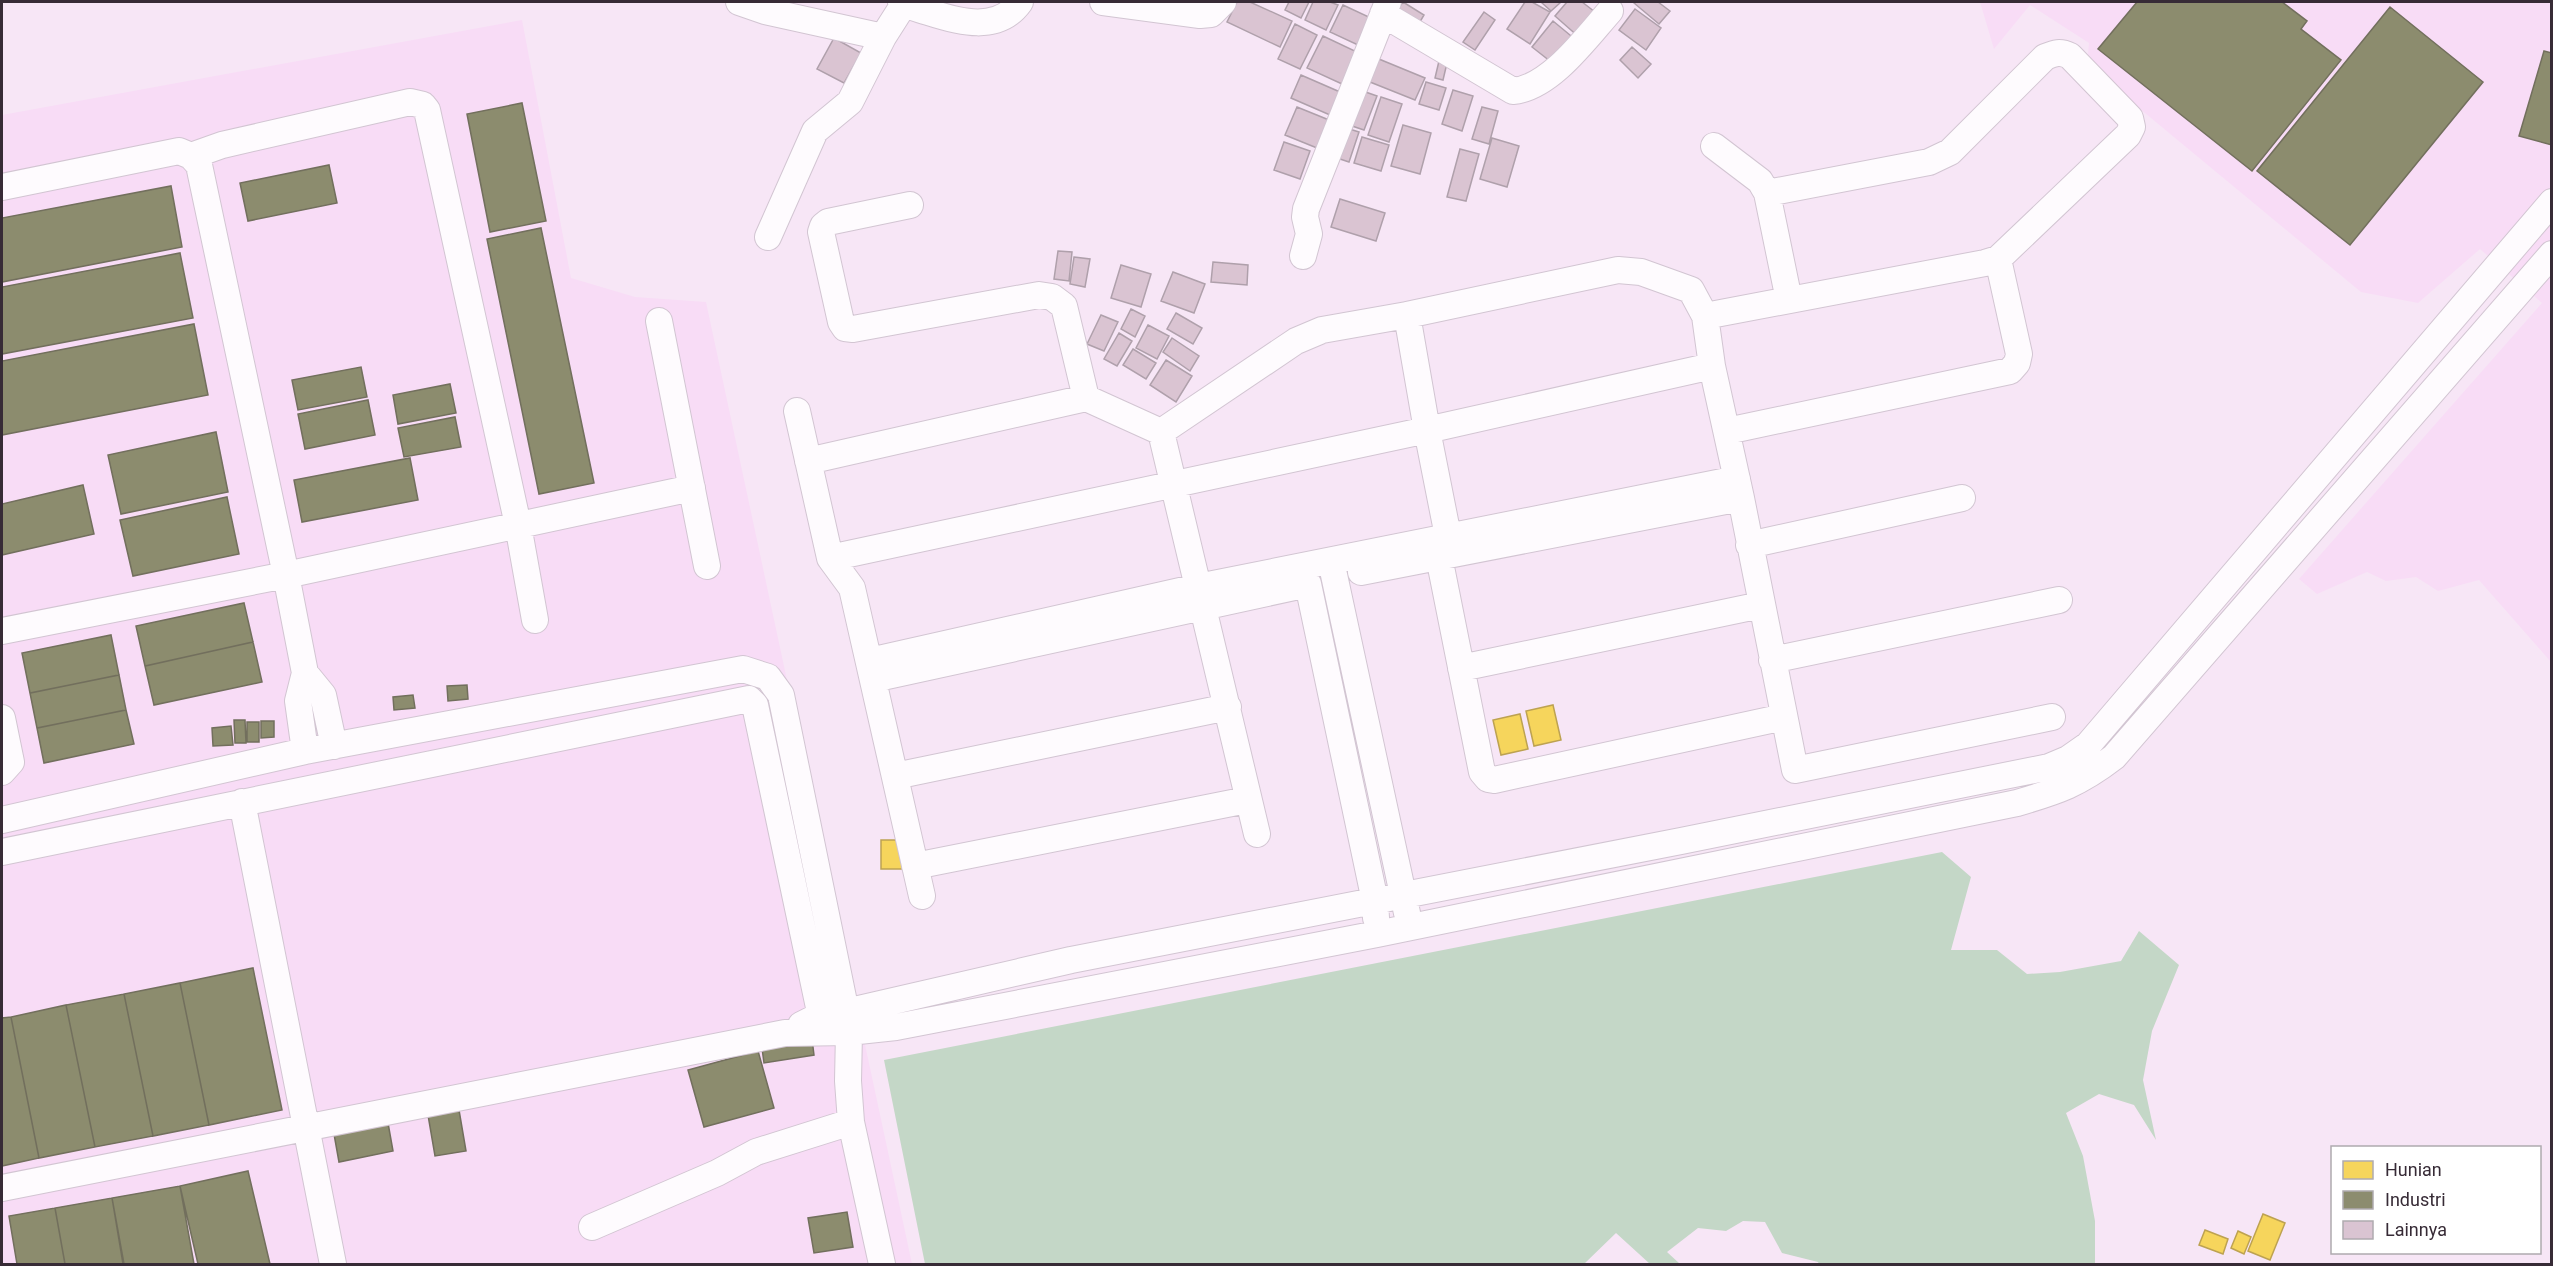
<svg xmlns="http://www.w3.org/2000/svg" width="2553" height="1266" viewBox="0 0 2553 1266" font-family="Roboto,sans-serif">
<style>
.built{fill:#f8dcf6}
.green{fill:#c4d7c7}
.homes{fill:#f6d55c;stroke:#bda251;stroke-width:1.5}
.industry{fill:#8c8c6e;stroke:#726f5d;stroke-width:1.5}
.building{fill:#dac4d2;stroke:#afa0ab;stroke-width:1.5}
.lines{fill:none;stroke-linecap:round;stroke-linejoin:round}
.minor-casing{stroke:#d2c5d2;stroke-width:28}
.minor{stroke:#fefbfe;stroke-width:26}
</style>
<rect width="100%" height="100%" fill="#f7e6f6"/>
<path class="built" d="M1980,2H2551V662L2479,580L2438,591L2416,577L2386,581L2367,572L2317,594L2299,579L2542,303L2480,249L2418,303L2361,292L2087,65L2089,43L2030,5L1994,49Z
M522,20L571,278L635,297L706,302L912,1264H2V115Z"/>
<path class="green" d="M1942,852L1971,877L1951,950H1997L2027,974L2060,972L2121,961L2139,931L2179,965L2152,1031L2143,1080L2156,1140L2134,1105L2099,1094L2066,1113L2083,1156L2095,1221V1264H1819L1818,1262L1782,1253L1765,1222L1743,1221L1726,1231L1698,1228L1667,1252L1680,1264H1650L1616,1233L1584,1264H925L884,1060Z"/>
<path class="homes" d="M1553,705L1561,740L1534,746L1526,711Z
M1520,714L1528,749L1501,755L1493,720Z
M881,840H909V869H881Z
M2263,1214L2285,1223L2270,1260L2248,1251Z
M2205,1230L2228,1239L2223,1254L2199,1245Z
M2238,1231L2251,1237L2244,1254L2231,1248Z"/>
<path class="industry" d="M2137,2H2282L2307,21L2301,29L2341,60L2252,171L2098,49Z
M2390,7L2483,82L2350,245L2257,171Z
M2544,51L2552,53V145L2519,136Z
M522,103L546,221L490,232L467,114Z
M329,165L337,203L248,221L240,183Z
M171,186L182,247L2,282V218Z
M541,228L594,483L539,494L487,239Z
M180,253L193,318L2,354V287Z
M194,324L208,395L2,435V361Z
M361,367L367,397L298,410L292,380Z
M450,384L456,413L398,424L393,395Z
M368,400L375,435L305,449L298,414Z
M455,417L461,447L404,457L398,428Z
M216,432L228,492L121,514L108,455Z
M410,458L418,500L302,522L294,480Z
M83,485L94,534L2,555V504Z
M227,497L239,554L133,576L120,520Z
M244,603L253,642L145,666L136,626Z
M111,635L119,675L30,693L22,653Z
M253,642L262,682L154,705L145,666Z
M119,675L126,710L37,728L30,693Z
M467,685L468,699L448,701L447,686Z
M413,695L415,708L394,710L393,697Z
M126,710L134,744L44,763L37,728Z
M234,720H245L246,743H235Z
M261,721H274V737L261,738Z
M247,722H259V742H247Z
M231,726L233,745L213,746L212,728Z
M253,968L282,1110L209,1125L180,983Z
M180,983L209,1125L153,1136L124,994Z
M124,994L153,1136L95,1147L66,1005Z
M66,1005L95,1147L39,1158L11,1017Z
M11,1017L39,1158L2,1166V1018Z
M812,1039L814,1055L764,1063L762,1048Z
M758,1051L774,1108L704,1127L688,1070Z
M459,1110L466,1151L435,1156L428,1115Z
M388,1123L393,1151L339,1162L334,1134Z
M248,1171L270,1264H198L180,1186Z
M180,1186L194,1264H124L112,1198Z
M112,1198L123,1264H65L55,1208Z
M55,1208L65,1264H17L9,1216Z
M847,1212L853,1247L814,1253L808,1218Z"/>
<path class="building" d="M1237,2H1250L1292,21L1280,47L1227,22Z
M1289,2H1309L1301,18L1285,10Z
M1313,2H1330L1338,5L1326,30L1305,20Z
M1403,2L1424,15L1417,27L1395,13Z
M1525,2H1532L1550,12L1530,44L1507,29Z
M1541,2H1561L1551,11Z
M1567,2H1582L1599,15L1580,38L1555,16Z
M1636,2H1658L1670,11L1659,24L1634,3Z
M1343,5L1371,18L1358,45L1330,32Z
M1635,9L1661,28L1646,50L1619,30Z
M1484,12L1495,20L1475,50L1463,42Z
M1553,21L1576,40L1555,65L1532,47Z
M1295,24L1317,35L1300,69L1278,59Z
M1323,36L1357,52L1342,84L1307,68Z
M834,38L861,53L844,83L817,69Z
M1632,47L1651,64L1638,78L1620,60Z
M1374,57L1425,78L1415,100L1365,80Z
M1439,61L1447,63L1443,80L1435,78Z
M1301,75L1340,92L1330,115L1291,98Z
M1426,82L1446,88L1439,110L1419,104Z
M1357,89L1377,96L1364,130L1343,123Z
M1453,90L1473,96L1462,131L1442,124Z
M1381,97L1402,104L1389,142L1368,135Z
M1297,107L1329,120L1317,148L1285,135Z
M1482,107L1498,111L1489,144L1472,139Z
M1403,125L1431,133L1420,174L1391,166Z
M1340,126L1359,132L1349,162L1331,156Z
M1362,137L1389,145L1381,171L1354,163Z
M1492,138L1519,146L1507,187L1480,179Z
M1284,142L1310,151L1300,179L1274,170Z
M1460,149L1479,154L1466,201L1447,197Z
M1340,199L1385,213L1376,241L1331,227Z
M1058,251L1072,252L1069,281L1054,279Z
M1074,257L1090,259L1085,287L1070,284Z
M1213,262L1248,265L1247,285L1211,282Z
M1121,265L1151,274L1141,307L1111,298Z
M1173,272L1205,284L1194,313L1161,301Z
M1131,309L1145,316L1135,337L1121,329Z
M1176,313L1202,328L1193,344L1167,329Z
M1101,315L1118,322L1104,351L1087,344Z
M1148,325L1169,336L1157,359L1136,348Z
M1119,333L1132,341L1117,366L1104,359Z
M1172,338L1199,356L1190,371L1163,352Z
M1133,349L1156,363L1146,379L1123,365Z
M1166,360L1192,376L1176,402L1150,385Z"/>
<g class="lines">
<defs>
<path id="minor" d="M739,2L765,11L883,37
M901,2C909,7 919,9 928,12C959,22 998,33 1020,2
M1103,2L1200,15L1211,14L1223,2
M1383,14L1513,91C1550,88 1586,38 1610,11
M1714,146L1760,181L1767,193L1789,300
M191,156L222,145L410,102L423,105L427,110L518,525L535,620
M2,187L179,151L191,156L199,165L286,575L2,631
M910,205L828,222L823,226L821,232L841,322L845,328L853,329L1039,295L1052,297L1064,306L1086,398
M768,237L815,131L850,102L883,37L904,4
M1303,256L1309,234L1305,217L1306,209L1388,2
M1407,315L1618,270L1641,272L1691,290L1705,316L1712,366L1741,498L1795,770L2052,717
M1705,316L1985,263L1998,259L2128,135L2132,127L2130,118L2070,56C2060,51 2055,53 2045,57L1950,152L1929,162L1767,193
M659,321L707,566
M797,411L830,558L852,588L922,896
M1727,431L2010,371L2017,363L2019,354L1998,259
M1161,432L1296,341L1322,330L1407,315L1427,430L1712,366
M808,461L1086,398L1161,432L1257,834
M1749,545L1962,498
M1439,557L1482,772L1488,779L1494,780L1784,717
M830,558L1427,430L1448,536
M1331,561L1407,913
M1361,572L1741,498
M1772,660L2059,600
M870,661L1198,587L1737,479
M1461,668L1761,605
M305,673L323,695L334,746
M873,679L1308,584L1375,901L1376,918
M2,718L11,762L2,772
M305,751L298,701L305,673L286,575L692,488
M895,776L1228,707
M242,802L333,1264
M2,820L305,751L743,669L768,677L781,695L846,1012L849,1032L848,1081L851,1122L882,1264
M2,852L749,699L755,705L824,1031
M915,866L1247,800
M801,1025L821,1015L846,1012L1071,960L1681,841L2049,767L2068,759L2088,745L2552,202
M2,1188L785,1033L849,1032L896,1027L1377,934L2017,803C2058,791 2079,784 2114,757L2552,254
M592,1227L717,1173L756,1152L851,1122"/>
</defs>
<use href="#minor" class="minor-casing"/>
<use href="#minor" class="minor"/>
</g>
<rect width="2553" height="1266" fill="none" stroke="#372b36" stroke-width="6"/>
<rect x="2331" y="1146" width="210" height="108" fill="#ffffff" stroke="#afaaaf" stroke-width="1.5"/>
<rect x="2343" y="1161" width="30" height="18" fill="#f6d55c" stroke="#afaaaf" stroke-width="1.5"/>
<text x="2385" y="1176" font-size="18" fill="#372b36">Hunian</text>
<rect x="2343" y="1191" width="30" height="18" fill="#8c8c6e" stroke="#afaaaf" stroke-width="1.5"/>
<text x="2385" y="1206" font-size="18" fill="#372b36">Industri</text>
<rect x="2343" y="1221" width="30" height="18" fill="#dac4d2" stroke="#afaaaf" stroke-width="1.5"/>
<text x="2385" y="1236" font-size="18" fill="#372b36">Lainnya</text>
</svg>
